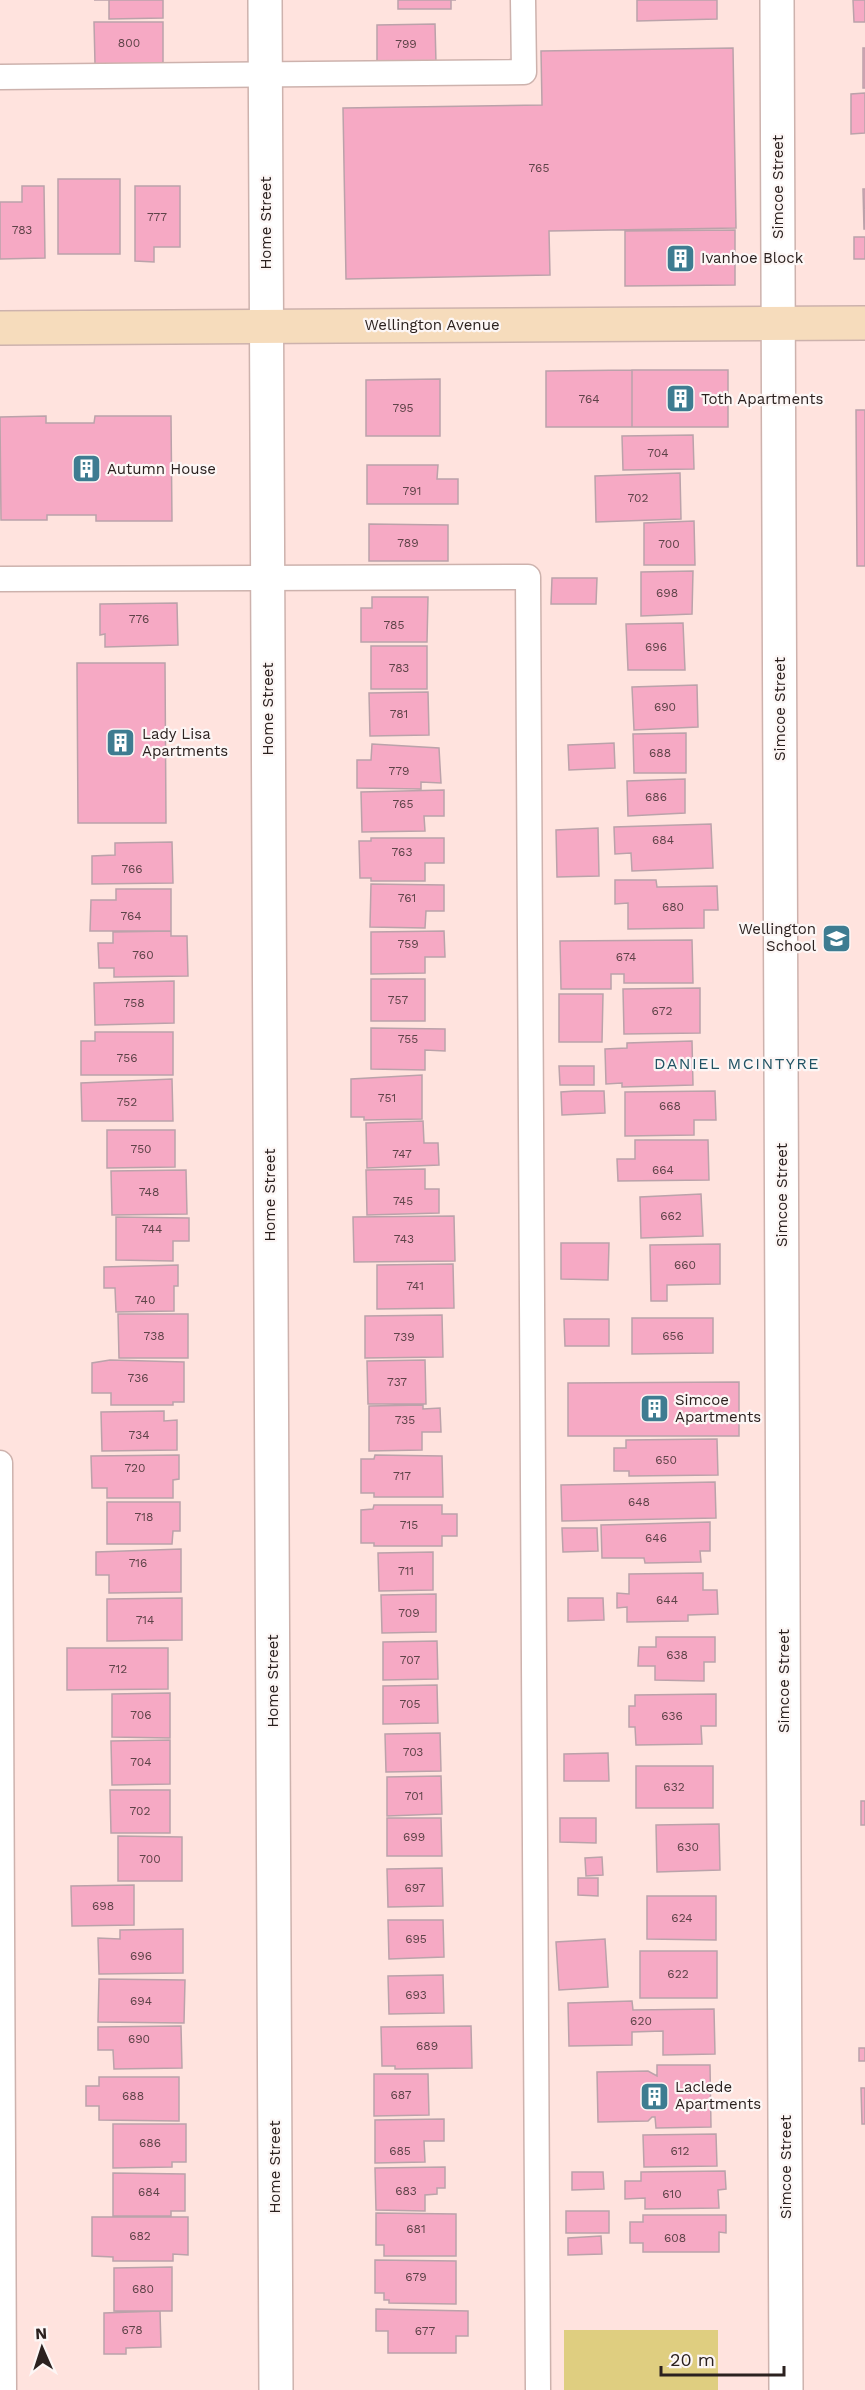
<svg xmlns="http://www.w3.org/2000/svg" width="865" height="2390" viewBox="0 0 865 2390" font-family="'Work Sans',sans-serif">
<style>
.green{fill:#dfce80}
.building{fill:#f6a9c4;stroke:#bba2aa;stroke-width:1.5}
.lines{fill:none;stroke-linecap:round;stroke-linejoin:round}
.lane-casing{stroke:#cdb2ad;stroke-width:27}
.street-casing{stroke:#cdb2ad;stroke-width:36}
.secondary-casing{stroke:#cdb2ad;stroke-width:36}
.lane{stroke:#fff;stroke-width:24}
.street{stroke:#fff;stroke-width:33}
.secondary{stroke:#f6dcbc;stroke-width:33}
.labels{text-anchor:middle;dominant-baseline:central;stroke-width:4.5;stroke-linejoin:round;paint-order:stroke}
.number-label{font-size:12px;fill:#5e4348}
.street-label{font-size:15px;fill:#2b211f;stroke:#fcf6f5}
.poi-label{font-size:15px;fill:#2b211f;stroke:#fcf6f5;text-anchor:start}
.neighbourhood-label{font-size:16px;letter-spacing:1.5px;fill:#215364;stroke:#fcf6f5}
</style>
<rect width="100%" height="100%" fill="#ffe3de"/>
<path class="green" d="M564,2330H718V2390H564Z"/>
<path class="building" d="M94,0H163V18L109,19V0Z
M398,0H456H451V9H398Z
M637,0H717V19L637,21Z
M853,0H865V22H854Z
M94,22H163V64H95Z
M435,24L436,63H377V25Z
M733,48L736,228L549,231L550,275L346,279L343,108L542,105L541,51Z
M863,48H865V88H863Z
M865,93V133L851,134V94Z
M58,179H120V254H58Z
M22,186H44L45,258L0,259V202H22Z
M135,186H180V247H154V262L135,261Z
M863,189H865V229H864Z
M735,230V285L625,286V231Z
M854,237H865V259H854Z
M632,370V427H546V371Z
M632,370H728V427H632Z
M440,379V436H366V380Z
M856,410H865V566H857Z
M46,416V423H94L95,416H171L172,521H96V515H47V520H1L0,417Z
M693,435L694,469L623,470L622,436Z
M367,465H438L437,479H458V504H367Z
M680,473L681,519L596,522L595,476Z
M694,521L695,565H644V523Z
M369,524L448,525V561H369Z
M693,571L692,614L641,616V572Z
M552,578H597L596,604H551Z
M372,597H428L427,642H361V608H372Z
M177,603L178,645L105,647V634L100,635V604Z
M683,623L685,670H628L626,624Z
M371,646H427V689H371Z
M77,663H165L166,823H78Z
M697,685L698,727L634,730L632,687Z
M428,692L429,735L370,736L369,693Z
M686,733V773H634L633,734Z
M614,743L615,768L569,770L568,745Z
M372,744L439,748L441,783L421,782V789L357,788V760H371Z
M685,779V813L628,816L627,781Z
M444,790V816H424L425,831L362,832L361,792Z
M711,824L713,868L632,871L631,853L615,854L614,827Z
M598,828L599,876L557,877L556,830Z
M371,838H444V863H425V881H371V878H360L359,841H371Z
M172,842L173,883L92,884V856L115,855V843Z
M615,880H656L657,887L717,886L718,910H704V928L628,929V903L615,904Z
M371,884L444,885V911H426L425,928L370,927Z
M116,889H171V931H90L91,900H116Z
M171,931V936H187L188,976L114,977V968H99L98,943H113V932Z
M444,931L445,957H425V973L371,974V932Z
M692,940L693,983H624V974H611V989H561L560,941Z
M371,979H425V1021H371Z
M174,981V1023L95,1025L94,983Z
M700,988V1033L624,1034L623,989Z
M559,994H603L602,1042H559Z
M371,1028L445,1029V1051L425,1050V1070L371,1069Z
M95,1032H173V1075H81V1041H95Z
M692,1041L693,1085L622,1087V1083L606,1084L605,1049L627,1048V1043Z
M559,1066H594V1085H560Z
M422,1075V1119L364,1120V1117H351V1079Z
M172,1079L173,1121H82L81,1083Z
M575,1091H604L605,1113L562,1115L561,1092Z
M715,1091L716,1120H694V1135L625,1136V1092Z
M423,1121L424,1143H438L439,1165L367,1168L366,1123Z
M107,1130H175V1167L107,1168Z
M635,1140H708L709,1180L618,1181L617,1159H635Z
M425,1169V1189H439V1213L367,1215L366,1170Z
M186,1170L187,1214L112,1215L111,1171Z
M701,1194L703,1236L641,1238L640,1197Z
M454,1216L455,1261L354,1262L353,1217Z
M116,1217L189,1218V1241H173V1261L116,1260Z
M561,1243H609L608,1280L561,1279Z
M720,1244V1284L667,1285V1301H651L650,1245Z
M453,1264L454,1308L377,1309V1265Z
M178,1265V1286H174V1311L116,1312L115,1288H104V1267Z
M118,1314H188V1358H119Z
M442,1315L443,1357L365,1358V1316Z
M632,1318H713V1353L632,1354Z
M564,1319H609V1346H565Z
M110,1360L184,1362V1402H173V1405H111V1393H92V1363Z
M425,1360L426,1404H368L367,1361Z
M739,1382V1436H568V1383Z
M423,1405V1409L440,1408L441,1432H422V1450L369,1451V1406Z
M164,1411V1421L177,1420V1450L102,1451L101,1412Z
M717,1439L718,1475L629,1476V1471H614V1448H626V1440Z
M179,1455V1479L173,1480V1498H107V1488H92L91,1456Z
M375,1455L442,1456L443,1497H374V1493H361V1459H374Z
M715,1482L716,1518L562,1521L561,1485Z
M107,1502H180V1531H173L172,1544H107Z
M374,1505H442V1514H457V1536H442V1546H374V1543H361V1510L373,1509Z
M710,1522V1551H700L701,1562L645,1563L644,1558H602L601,1525Z
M562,1528H597L598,1551L563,1552Z
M181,1549V1592L109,1593V1575H96V1552Z
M433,1552V1590L379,1591L378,1553Z
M703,1573V1590H717L718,1614L688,1615V1621L627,1622V1607L617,1608V1593L629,1594V1574Z
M436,1594V1632L382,1633L381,1595Z
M182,1598V1640L107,1641V1599Z
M568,1598H603L604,1620L568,1621Z
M656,1637H715V1662H704V1681L655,1680V1666H638L639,1647H656Z
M437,1641L438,1679L383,1680V1642Z
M67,1648H168V1689L67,1690Z
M437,1685L438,1723L383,1724V1686Z
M170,1693V1738L112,1737V1694Z
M716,1694V1726H701L702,1744L636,1745L635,1727H629V1706H635V1695Z
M440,1733L441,1771L386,1772L385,1734Z
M170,1740V1784L112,1785L111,1741Z
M608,1753L609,1781H564V1754Z
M636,1766H713V1808H636Z
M441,1776L442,1814L387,1816V1777Z
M110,1790H170V1833H111Z
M861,1801H865V1825H861Z
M387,1818H441L442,1856H387Z
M560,1818H596V1843L560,1842Z
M719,1824L720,1870L657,1872L656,1825Z
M118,1836L182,1837V1881H118Z
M602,1857L603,1875L586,1876L585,1858Z
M442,1868L443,1906L388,1907L387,1869Z
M578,1878H598V1896L578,1895Z
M134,1885V1925L72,1926L71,1886Z
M647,1896H716V1940L647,1939Z
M388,1920H443L444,1957L389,1959Z
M183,1929V1973L99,1974L98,1938L120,1939V1930Z
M605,1939L608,1987L559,1990L556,1942Z
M640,1951H717V1998H640Z
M443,1975L444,2013L389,2014L388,1976Z
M99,1979L185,1980L184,2023L98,2022Z
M632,2001L633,2010L714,2009L715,2054L663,2055V2031L632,2032V2045L569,2046L568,2003Z
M181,2026L182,2068L114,2069L113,2050H98V2027Z
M471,2026L472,2068L395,2069V2066H382L381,2027Z
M859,2048H865V2061H859Z
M657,2065H710L711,2127L656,2128L655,2117H652L648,2121L598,2122L597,2072L648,2071L657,2076Z
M374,2074H428L429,2115L374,2116Z
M99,2077H179V2121L99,2120V2106H86V2086H99Z
M861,2088H865V2124H862Z
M444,2119V2141H424L425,2162L375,2163V2120Z
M113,2124H186V2162H172V2167L113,2168Z
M716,2134L717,2166L644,2167L643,2135Z
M445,2167V2188H437V2194L425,2195V2211L376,2210L375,2168Z
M725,2171L726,2189L718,2190L719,2208L645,2209V2198L625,2199V2181H641V2172Z
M572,2172H603L604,2189L572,2190Z
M113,2173L185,2174V2211H171V2216H113Z
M566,2211H609V2233H566Z
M376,2213L456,2214V2256H384V2245H376Z
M643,2215H726V2233L719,2232V2252H643V2243H630V2222H643Z
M92,2217H188V2255L173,2254V2261H113V2257L92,2256Z
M601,2236L602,2254L568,2255V2238Z
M375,2260L456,2261V2304L389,2303V2300H384V2293H375Z
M172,2267V2311H114V2268Z
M376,2309L468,2311V2336H456V2353H388V2331H376Z
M160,2311L161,2347L126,2348V2354H104V2313Z"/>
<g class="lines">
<defs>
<path id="lane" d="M0,77L524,72L523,0
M0,579L528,577L538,2390
M0,1463L4,2390"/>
<path id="street" d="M265,0L276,2390
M777,0L786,2390"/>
<path id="secondary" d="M0,328L865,323"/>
</defs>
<use href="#lane" class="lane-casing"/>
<use href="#street" class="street-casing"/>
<use href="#secondary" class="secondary-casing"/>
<use href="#lane" class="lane"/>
<use href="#street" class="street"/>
<use href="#secondary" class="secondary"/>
</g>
<defs>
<symbol id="building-square" viewBox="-11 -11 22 22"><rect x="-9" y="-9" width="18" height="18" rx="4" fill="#3e7c91" stroke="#fcf6f5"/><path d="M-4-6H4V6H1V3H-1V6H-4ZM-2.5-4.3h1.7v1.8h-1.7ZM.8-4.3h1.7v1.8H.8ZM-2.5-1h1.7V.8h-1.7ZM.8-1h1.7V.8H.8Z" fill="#fff"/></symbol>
<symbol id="school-square" viewBox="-11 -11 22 22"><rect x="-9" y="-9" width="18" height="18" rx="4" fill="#3e7c91" stroke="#fcf6f5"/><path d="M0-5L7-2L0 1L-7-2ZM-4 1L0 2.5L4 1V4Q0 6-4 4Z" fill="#fff"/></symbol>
</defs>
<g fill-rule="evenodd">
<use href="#building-square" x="664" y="242" width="33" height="33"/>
<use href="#building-square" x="664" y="382" width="33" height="33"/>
<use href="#building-square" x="70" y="452" width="33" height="33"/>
<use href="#building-square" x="104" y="726" width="33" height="33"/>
<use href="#school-square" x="820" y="922" width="33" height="33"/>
<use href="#building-square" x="638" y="1392" width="33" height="33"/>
<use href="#building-square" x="638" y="2080" width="33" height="33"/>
</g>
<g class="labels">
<g class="number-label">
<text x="129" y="43">800</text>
<text x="406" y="44">799</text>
<text x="539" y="168">765</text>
<text x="157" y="217">777</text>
<text x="22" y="230">783</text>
<text x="589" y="399">764</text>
<text x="403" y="408">795</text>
<text x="658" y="453">704</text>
<text x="412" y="491">791</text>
<text x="638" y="498">702</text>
<text x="408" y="543">789</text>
<text x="669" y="544">700</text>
<text x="667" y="593">698</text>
<text x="139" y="619">776</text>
<text x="394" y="625">785</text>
<text x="656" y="647">696</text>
<text x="399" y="668">783</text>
<text x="665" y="707">690</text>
<text x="399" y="714">781</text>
<text x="660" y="753">688</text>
<text x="399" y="771">779</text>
<text x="656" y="797">686</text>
<text x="403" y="804">765</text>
<text x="663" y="840">684</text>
<text x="402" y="852">763</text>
<text x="132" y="869">766</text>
<text x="407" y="898">761</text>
<text x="673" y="907">680</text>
<text x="131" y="916">764</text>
<text x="408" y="944">759</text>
<text x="143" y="955">760</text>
<text x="626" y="957">674</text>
<text x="398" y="1000">757</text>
<text x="134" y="1003">758</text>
<text x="662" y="1011">672</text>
<text x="408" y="1039">755</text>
<text x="127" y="1058">756</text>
<text x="387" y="1098">751</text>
<text x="127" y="1102">752</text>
<text x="670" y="1106">668</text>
<text x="141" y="1149">750</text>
<text x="402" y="1154">747</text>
<text x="663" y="1170">664</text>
<text x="149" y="1192">748</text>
<text x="403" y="1201">745</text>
<text x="671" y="1216">662</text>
<text x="152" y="1229">744</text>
<text x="404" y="1239">743</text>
<text x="685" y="1265">660</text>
<text x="415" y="1286">741</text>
<text x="145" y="1300">740</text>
<text x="154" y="1336">738</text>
<text x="673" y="1336">656</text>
<text x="404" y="1337">739</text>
<text x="138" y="1378">736</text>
<text x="397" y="1382">737</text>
<text x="405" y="1420">735</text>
<text x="139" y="1435">734</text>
<text x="666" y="1460">650</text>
<text x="135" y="1468">720</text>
<text x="402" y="1476">717</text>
<text x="639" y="1502">648</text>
<text x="144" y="1517">718</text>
<text x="409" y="1525">715</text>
<text x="656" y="1538">646</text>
<text x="138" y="1563">716</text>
<text x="406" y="1571">711</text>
<text x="667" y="1600">644</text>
<text x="409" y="1613">709</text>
<text x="145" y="1620">714</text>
<text x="677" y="1655">638</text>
<text x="410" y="1660">707</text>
<text x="118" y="1669">712</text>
<text x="410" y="1704">705</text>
<text x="141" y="1715">706</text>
<text x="672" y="1716">636</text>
<text x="413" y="1752">703</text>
<text x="141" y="1762">704</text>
<text x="674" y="1787">632</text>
<text x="414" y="1796">701</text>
<text x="140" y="1811">702</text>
<text x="414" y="1837">699</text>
<text x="688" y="1847">630</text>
<text x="150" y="1859">700</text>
<text x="415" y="1888">697</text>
<text x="103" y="1906">698</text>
<text x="682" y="1918">624</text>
<text x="416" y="1939">695</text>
<text x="141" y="1956">696</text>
<text x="678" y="1974">622</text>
<text x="416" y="1995">693</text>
<text x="141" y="2001">694</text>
<text x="641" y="2021">620</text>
<text x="139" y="2039">690</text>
<text x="427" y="2046">689</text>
<text x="401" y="2095">687</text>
<text x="133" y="2096">688</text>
<text x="150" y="2143">686</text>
<text x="400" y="2151">685</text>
<text x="680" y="2151">612</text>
<text x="406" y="2191">683</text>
<text x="149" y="2192">684</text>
<text x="672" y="2194">610</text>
<text x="416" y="2229">681</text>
<text x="140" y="2236">682</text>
<text x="675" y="2238">608</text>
<text x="416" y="2277">679</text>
<text x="143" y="2289">680</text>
<text x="132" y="2330">678</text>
<text x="425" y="2331">677</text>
</g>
<g class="street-label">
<text transform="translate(778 187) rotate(-90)">Simcoe Street</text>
<text transform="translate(266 223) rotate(-90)">Home Street</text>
<text x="432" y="325">Wellington Avenue</text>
<text transform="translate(268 709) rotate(-90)">Home Street</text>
<text transform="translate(780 709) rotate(-90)">Simcoe Street</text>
<text transform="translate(270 1195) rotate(-90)">Home Street</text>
<text transform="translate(782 1195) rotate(-90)">Simcoe Street</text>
<text transform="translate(273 1681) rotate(-90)">Home Street</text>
<text transform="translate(784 1681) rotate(-90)">Simcoe Street</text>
<text transform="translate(275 2167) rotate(-90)">Home Street</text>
<text transform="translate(786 2167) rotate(-90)">Simcoe Street</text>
</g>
<g class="poi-label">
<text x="701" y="258">Ivanhoe Block</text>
<text x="701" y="399">Toth Apartments</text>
<text x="107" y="469">Autumn House</text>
<text x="142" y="734">Lady Lisa<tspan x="142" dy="17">Apartments</tspan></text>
<text x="816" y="929" text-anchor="end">Wellington<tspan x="816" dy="17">School</tspan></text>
<text x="675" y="1400">Simcoe<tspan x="675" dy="17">Apartments</tspan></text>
<text x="675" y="2087">Laclede<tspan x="675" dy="17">Apartments</tspan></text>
</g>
<g class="neighbourhood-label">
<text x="737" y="1063">DANIEL MCINTYRE</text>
</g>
</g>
<g transform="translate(42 2348) rotate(357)" stroke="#fcf6f5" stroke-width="4.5" paint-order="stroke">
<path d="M0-4.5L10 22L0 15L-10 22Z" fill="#2b211f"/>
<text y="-9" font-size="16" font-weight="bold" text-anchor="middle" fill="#2b211f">N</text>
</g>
<path d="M661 2366v9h123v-9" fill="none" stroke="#2b211f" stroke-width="3"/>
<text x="670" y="2366" font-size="18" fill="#2b211f" stroke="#fcf6f5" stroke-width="4.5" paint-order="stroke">20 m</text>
</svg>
